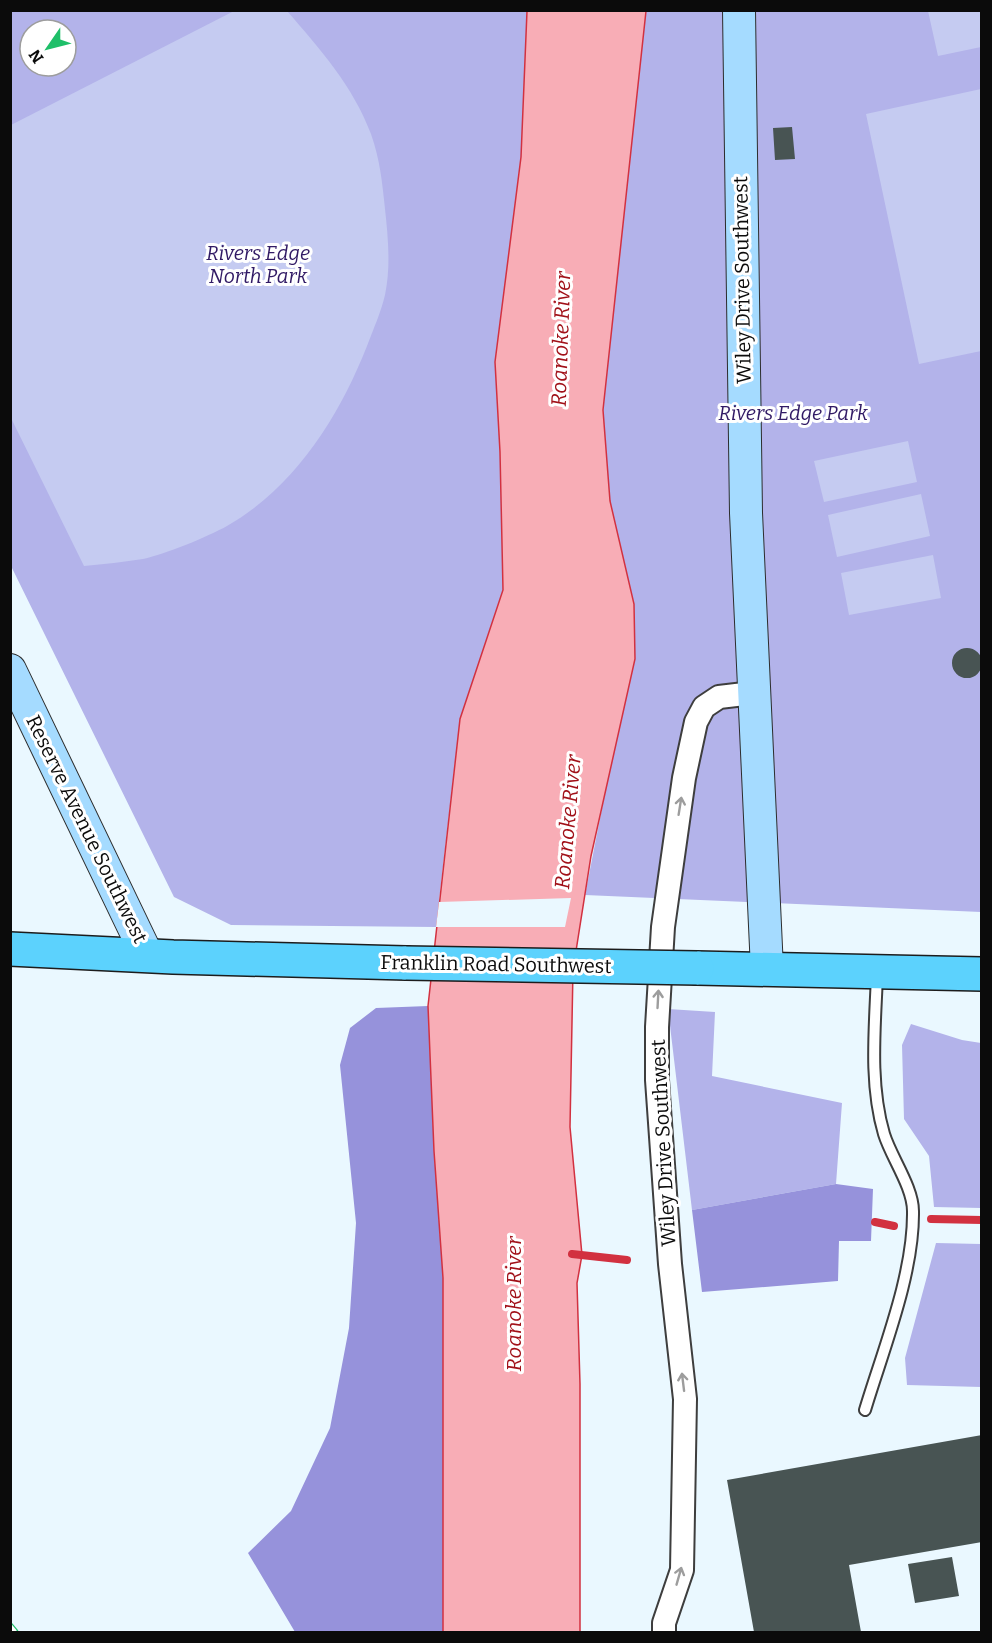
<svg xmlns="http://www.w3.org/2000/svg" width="992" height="1643" viewBox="0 0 992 1643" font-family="Bitter,serif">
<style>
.green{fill:#b3b3ea;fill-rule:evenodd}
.forest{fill:#9692db}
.pitch{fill:#c5cbf1}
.water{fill:#f8adb6;stroke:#d23140;stroke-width:1.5}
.pier{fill:#eaf8ff}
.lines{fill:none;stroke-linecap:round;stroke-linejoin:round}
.stream{stroke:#d23140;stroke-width:8}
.building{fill:#485453}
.lane-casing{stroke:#3e3e3e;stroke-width:14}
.street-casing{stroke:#3e3e3e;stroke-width:26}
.secondary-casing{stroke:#2d2d2d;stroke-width:34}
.primary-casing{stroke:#1c1c1c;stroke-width:36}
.lane{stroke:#fff;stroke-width:10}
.street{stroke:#fff;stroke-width:22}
.secondary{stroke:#a5dbff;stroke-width:32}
.primary{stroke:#5cd2fd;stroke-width:33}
.rail-casing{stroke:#1fbf69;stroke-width:7}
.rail{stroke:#fff;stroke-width:4.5;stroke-dasharray:14;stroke-linecap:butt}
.primary-bridge-casing{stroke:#1c1c1c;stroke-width:36;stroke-linecap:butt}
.primary-bridge{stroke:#5cd2fd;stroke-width:33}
.oneway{stroke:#9d9d9d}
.labels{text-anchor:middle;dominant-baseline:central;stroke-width:6;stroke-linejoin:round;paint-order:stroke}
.park-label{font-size:20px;font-style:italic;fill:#311a65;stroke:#fff}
.street-label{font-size:20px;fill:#0b0b0b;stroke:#fff}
.water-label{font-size:21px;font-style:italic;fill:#a11119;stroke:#fff}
</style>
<rect width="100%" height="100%" fill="#eaf8ff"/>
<path class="green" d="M11,11H527L521,157L495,362L500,452L503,590L460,719L436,927L231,925L174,897L11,566ZM30,30H66V66H30Z
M646,11H981V912L585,895L607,783L634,604L610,501L603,410Z
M668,1009L715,1012L712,1076L842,1103L836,1184L692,1210Z
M911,1024L962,1040L981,1043V1208L934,1207L929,1156L904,1119L902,1045Z
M936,1243L981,1244V1387L907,1385L905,1358Z"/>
<path class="forest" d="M428,1006L434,1151L443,1278V1632H295L248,1553L291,1511L330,1428L349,1328L356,1223L340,1065L350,1028L376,1008Z
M836,1184L873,1189L871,1241H839L838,1281L702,1292L692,1210Z"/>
<path class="pitch" d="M236,10L287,11C320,49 353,86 371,134C380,160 382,181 385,209C388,237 391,266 385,295C381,312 373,330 367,346C339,417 295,487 227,526C207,537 166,554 143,559C124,562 104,564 84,566L11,418V125Z
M928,11H981V47L938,56Z
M981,89V351L919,364L866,114Z
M908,441L917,482L824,502L814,461Z
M921,494L930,536L837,557L828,515Z
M933,555L941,598L849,615L841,573Z"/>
<path class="water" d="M527,11H646L603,410L610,501L634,604L635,659L591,856L573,970L570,1127L582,1255L577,1283L580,1384V1632H443V1278L434,1151L428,1006L460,719L503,590L500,452L495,362L521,157Z"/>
<path class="pier" d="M571,898L565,927H436L439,902Z"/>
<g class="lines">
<path class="stream" d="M931,1219L982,1220
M875,1222L894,1226
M572,1254L627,1260"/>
</g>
<path class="building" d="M792,127L795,159L775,160L773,128Z
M952 663a15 15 0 1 1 30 0a15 15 0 1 1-30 0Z
M982,1435V1542L849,1565L861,1632H754L727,1480Z
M952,1557L959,1596L915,1603L908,1564Z"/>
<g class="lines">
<defs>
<path id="lane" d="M865,1410C883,1350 914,1274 913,1211C913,1187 891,1157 884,1134C869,1083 875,1028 877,975"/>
<path id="street" d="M664,1632V1623L682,1570L685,1399L670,1264L657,1080V1027L663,927L684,778L696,722L704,707L719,697L753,693"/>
<path id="secondary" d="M739,10L746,513L767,969
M10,670L147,955"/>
<path id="primary" d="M10,949L173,957L406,963
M697,968L982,974"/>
</defs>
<use href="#lane" class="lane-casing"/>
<use href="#street" class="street-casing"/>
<use href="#secondary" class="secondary-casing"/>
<use href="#primary" class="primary-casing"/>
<use href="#lane" class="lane"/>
<use href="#street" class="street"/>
<use href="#secondary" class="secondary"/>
<use href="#primary" class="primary"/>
<defs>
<path id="rail" d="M10,1626L15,1632"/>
</defs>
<use href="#rail" class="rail-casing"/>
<use href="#rail" class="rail"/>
<defs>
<path id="primary-bridge" d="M406,963L697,968"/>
</defs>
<use href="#primary-bridge" class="primary-bridge-casing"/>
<use href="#primary-bridge" class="primary-bridge"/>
</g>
<defs><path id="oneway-shaft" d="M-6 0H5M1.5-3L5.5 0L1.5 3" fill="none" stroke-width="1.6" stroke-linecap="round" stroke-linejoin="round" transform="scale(1.5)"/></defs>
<g class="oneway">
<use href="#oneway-shaft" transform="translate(680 806) rotate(-81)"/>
<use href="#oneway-shaft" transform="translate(658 999) rotate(-87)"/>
<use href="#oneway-shaft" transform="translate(683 1382) rotate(-97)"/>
<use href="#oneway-shaft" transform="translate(679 1576) rotate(-74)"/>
</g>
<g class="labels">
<g class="park-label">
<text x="258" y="253">Rivers Edge<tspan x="258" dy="23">North Park</tspan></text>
<text x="793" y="413">Rivers Edge Park</text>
</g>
<g class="street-label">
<text transform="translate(742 280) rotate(-91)">Wiley Drive Southwest</text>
<text transform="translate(87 829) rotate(64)">Reserve Avenue Southwest</text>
<text transform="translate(496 964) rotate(1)">Franklin Road Southwest</text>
<text transform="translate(663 1143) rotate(-93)">Wiley Drive Southwest</text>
</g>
<g class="water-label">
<text transform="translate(561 339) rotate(-88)">Roanoke River</text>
<text transform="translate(568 822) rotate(-85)">Roanoke River</text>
<text transform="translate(514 1304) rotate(-90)">Roanoke River</text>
</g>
</g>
<rect width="992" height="1643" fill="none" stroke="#0b0b0b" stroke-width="24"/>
<g transform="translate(48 48) rotate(235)"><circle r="28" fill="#ffffff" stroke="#9d9d9d" stroke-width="1.5"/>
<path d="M0-4.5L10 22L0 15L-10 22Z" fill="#1fbf69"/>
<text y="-9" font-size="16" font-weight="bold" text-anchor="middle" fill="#0b0b0b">N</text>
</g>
</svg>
